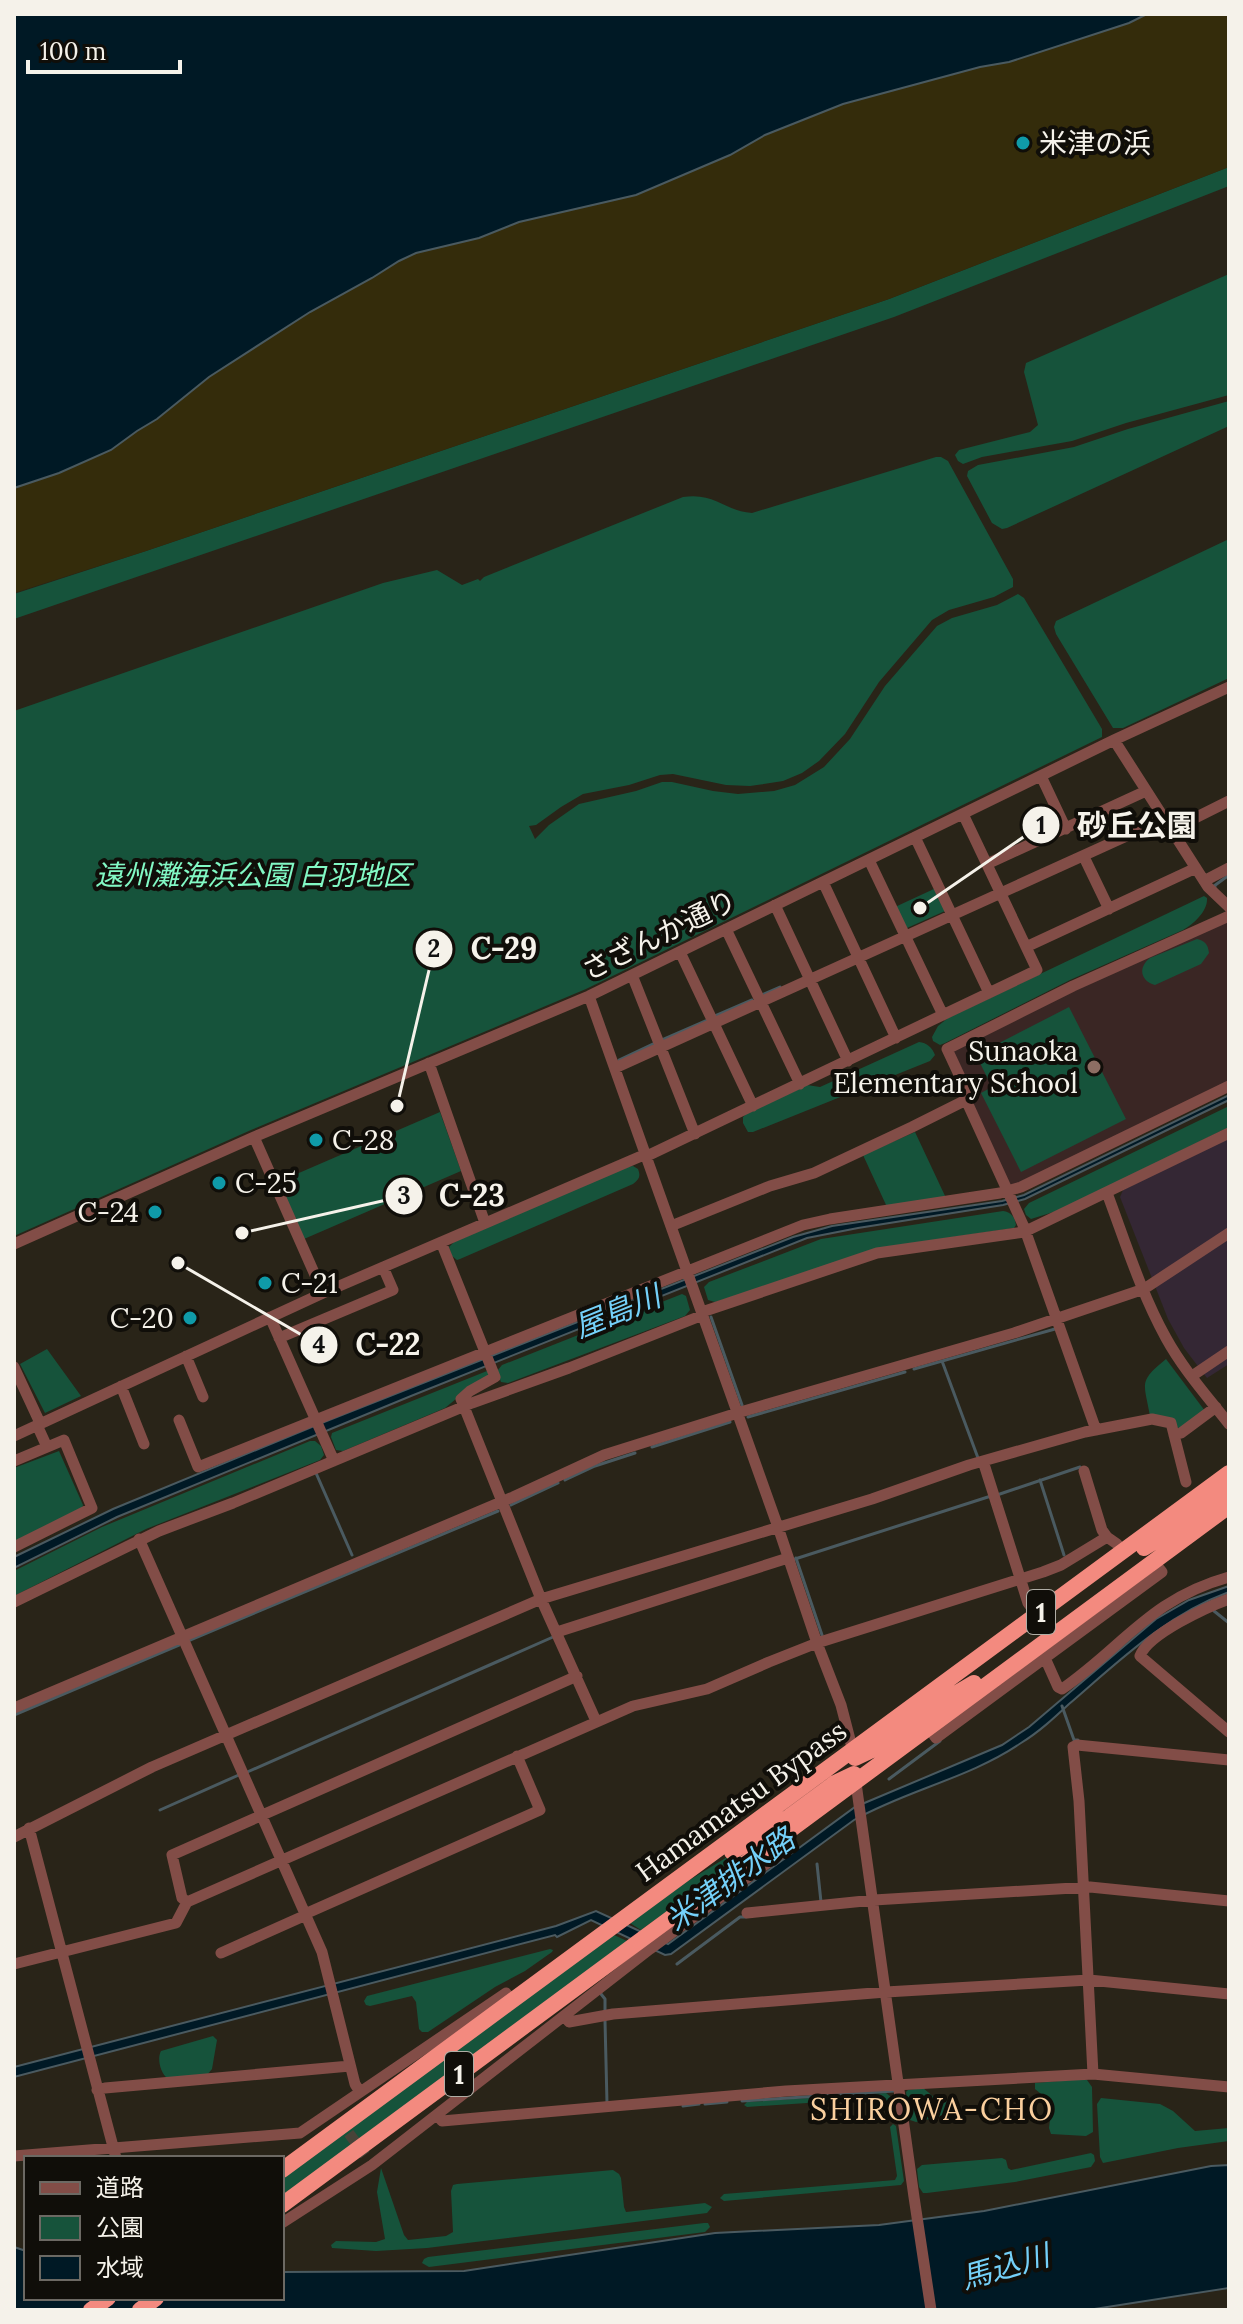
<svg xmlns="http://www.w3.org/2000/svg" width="1243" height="2324" viewBox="0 0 1243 2324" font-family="Lora,'Noto Sans JP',serif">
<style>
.commercial{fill:#342734}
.education{fill:#3a2624}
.green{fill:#16533b}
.sand{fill:#342c0b}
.water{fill:#001925;stroke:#4a5a60;stroke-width:2}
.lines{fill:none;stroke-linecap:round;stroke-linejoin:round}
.stream{stroke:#4a5a60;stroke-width:3}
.minor-tunnel{stroke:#484338;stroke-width:11;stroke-dasharray:11 5.5;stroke-linecap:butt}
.minor{stroke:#824d47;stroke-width:11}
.highway{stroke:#f38a7f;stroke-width:16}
.culture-dot{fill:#0f9aa8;stroke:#100e09;stroke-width:3}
.education-dot{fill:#8d6e63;stroke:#100e09;stroke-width:3}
.labels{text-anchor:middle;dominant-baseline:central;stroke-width:8;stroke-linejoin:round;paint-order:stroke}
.shield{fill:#100e09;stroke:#b0aea6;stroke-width:2}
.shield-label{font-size:26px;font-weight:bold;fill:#f5f2ea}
.poi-label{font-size:28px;fill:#f5f2ea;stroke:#100e09;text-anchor:start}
.park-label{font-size:28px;font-style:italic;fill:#82f9c5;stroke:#100e09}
.street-label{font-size:28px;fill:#f5f2ea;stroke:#100e09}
.water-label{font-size:30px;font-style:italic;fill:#74d0f9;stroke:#100e09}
.neighbourhood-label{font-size:30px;letter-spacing:2px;fill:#facf9e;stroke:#100e09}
.leader{fill:none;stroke:#f5f2ea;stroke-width:3}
.callout-dot{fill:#f5f2ea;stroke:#100e09;stroke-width:3}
.mark-label{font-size:24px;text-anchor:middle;font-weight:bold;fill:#111}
.callout-label{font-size:30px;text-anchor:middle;font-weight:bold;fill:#f5f2ea;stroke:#100e09;stroke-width:8;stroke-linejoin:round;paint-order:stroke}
</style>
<rect width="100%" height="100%" fill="#292418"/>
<path class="commercial" d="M1229,1137V1364L1207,1378L1184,1348L1168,1319L1120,1197L1123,1190Z"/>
<path class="education" d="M1229,921V1082L1011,1187L971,1103L975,1100L952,1051L1075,989Z"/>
<path class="green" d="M1229,167V186L894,317L14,619V594L146,551L889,299Z
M1229,274V395L1126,423L1072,441L982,457L963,464L958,461L955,455L959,450L1030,432L1038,425L1024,372L1026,363Z
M1229,401V426L1007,528L1002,529L992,523L967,476L968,471L978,465L1074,447L1128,429Z
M936,457H941L948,461L1013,579V587L994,597L949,610L932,620L879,682L845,734L819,761L802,773L783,781L750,786L726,785L673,774L660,775L629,785L583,794L561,807L536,825L529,826L535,839L549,825L579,804L636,791L662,782H672L713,791L738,794L774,791L795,785L824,767L850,739L885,686L937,626L952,618L997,605L1018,594L1024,598L1102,729V737L586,989L251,1130L14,1236V711L383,583L437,570L462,585L478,579L480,581L484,577L683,497C715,492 724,511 752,513Z
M1229,539V678L1123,728H1113L1056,634L1054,627L1056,621Z
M936,888L945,911L907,928L895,907Z
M1204,896L1207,898C1208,911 1194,924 1183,930L1070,980L945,1043L940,1045L933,1041L932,1037L938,1026L948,1018Z
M1197,939C1205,941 1208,944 1209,953L1201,964L1155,985C1140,981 1138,967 1150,958Z
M1069,1007L1126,1119L1021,1172L981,1093L992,1087L976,1055Z
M919,1042C927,1043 932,1047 935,1055L930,1061L753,1132H748L743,1123V1117L746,1114L807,1085L820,1087Z
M1229,1106V1127L1060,1210L1031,1219L1026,1215L1024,1209L1029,1203Z
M440,1112L461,1171L304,1239L278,1182Z
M915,1132L946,1198L887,1207L863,1155Z
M633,1166L638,1169C641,1177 639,1179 633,1184L460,1259L457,1260L452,1256L449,1247L454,1242L626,1167Z
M1003,1211C1011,1212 1015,1217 1016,1225L1014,1228L894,1246L715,1302L708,1300L704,1287L709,1282L821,1239Z
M682,1294L686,1296L690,1310L685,1316L508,1383L501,1382L497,1371L502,1365Z
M47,1349L81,1396L45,1413L20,1364Z
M1166,1359L1205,1411L1181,1429L1150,1416C1144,1382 1138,1382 1166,1359Z
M487,1371L490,1375L468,1389L445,1408L343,1451L336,1450L331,1437L332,1433Z
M310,1441H315L321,1446L324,1455L320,1460L146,1529L14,1596V1571L102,1527Z
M59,1451L83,1505L82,1508L14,1543V1468Z
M827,1796L641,1930L630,1923L688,1881Z
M614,1935L627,1941L282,2196V2178Z
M550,1949L553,1950L552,1952L525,1971L495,1987L428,2032H422L419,2029L416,2002L412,1996L370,2006L366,2005L364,2001L367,1996Z
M213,2036L217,2040L212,2069L207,2075L167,2078C160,2072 157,2058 161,2051Z
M1083,2079L1087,2080L1092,2087L1093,2132L1086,2136L1051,2134L1049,2128L1052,2103L1035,2089V2083Z
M923,2088L934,2097L948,2101L949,2111L947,2115L916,2122L910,2120L906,2092L908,2090Z
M886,2093L891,2097L890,2104L882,2098L747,2107L744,2105L747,2102Z
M1101,2098L1160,2104L1173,2111L1195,2131L1229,2128V2141L1178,2148L1103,2163L1100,2157L1097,2104Z
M893,2124L896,2126L904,2181L901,2185L724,2201L720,2198L724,2194L895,2180L897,2176L890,2127Z
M1091,2153L1094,2155L1095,2161L1091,2167L1015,2182L927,2193H923L919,2187L917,2169L922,2165L1002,2158L1006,2160L1008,2168L1011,2170Z
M381,2168L404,2235L408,2240L446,2236L453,2232L451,2191L453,2185L457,2184L613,2170L619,2174L621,2178L624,2207L626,2212L705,2203L712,2207L707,2213L427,2248L376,2251L332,2248L331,2245L336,2241L376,2242L385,2239L377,2192Z
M704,2223H708L710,2227L705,2232L429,2267L422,2263L424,2259L428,2257Z"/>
<path class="sand" d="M1147,14H1229V167L889,299L146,551L14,593V488L59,473L111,450L137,431L157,419L209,377L310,312L372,278L399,261L416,253L479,238L519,222L636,195L730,155L765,135L843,104L980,67L1009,62L1129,23Z"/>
<path class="water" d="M14,14H1147L1129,23L1009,62L980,67L843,104L765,135L730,155L636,195L519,222L479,238L416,253L399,261L372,278L310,312L209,377L157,419L137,431L111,450L59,473L14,488Z
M1229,1095V1100L1025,1199L1003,1205L858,1228L807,1238L411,1396L117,1517L14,1568V1557L113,1509L319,1424L793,1237L832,1226L1002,1201L1024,1195Z
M1229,1586V1592C1166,1615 1119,1661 1069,1704C1054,1718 1039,1732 1021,1743C970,1778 907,1790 854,1820L671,1954L665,1955L591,1920L557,1937L555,1935L14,2077V2067L556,1926L596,1911L668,1944L855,1807L1002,1745L1029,1727L1156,1619L1189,1600Z
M1229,2165V2288L1088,2310H14V2247L26,2251V2298H282V2272L464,2271L715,2233L879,2225L984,2211L1211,2166Z"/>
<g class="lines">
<path class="stream" d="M1215,887L1214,886L1229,875
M762,995L780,987
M715,1016L752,1000
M662,1040L708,1020
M619,1060L655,1043
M711,1317L742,1405
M942,1361L978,1458
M914,1369L1055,1329
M748,1417L905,1372
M652,1447L730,1422
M316,1473L352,1555
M565,1480L595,1466L635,1453
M1040,1480L1064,1555
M997,1495L1080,1467
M511,1505L558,1483
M796,1558L822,1635
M795,1559L991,1496
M1214,1611L1229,1623
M190,1640L498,1511
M1062,1706L1074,1740H1078
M14,1715L179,1645
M245,1773L553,1637
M889,1779L940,1741
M160,1810L241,1774
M817,1864L821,1902
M677,1964L740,1917H746
M601,1994L605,1999V2011
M605,2021L607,2103
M742,2101L894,2091
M705,2104L727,2102
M683,2106L699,2104"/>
<path class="minor-tunnel" d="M339,2120L365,2155"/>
<path class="minor" d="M1114,740L1208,887L1229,907
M1041,776L1066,829
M1171,830L1229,801
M915,837L989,993
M1084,857L1109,909
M869,860L943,1015
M987,864L1146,791
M1204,881L1229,868
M823,882L896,1038
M775,905L848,1061
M726,929L800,1084
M1026,947L1196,868
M680,952L753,1106
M632,975L695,1134
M589,996L778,1527L817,1643L841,1705L854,1755
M429,1063L485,1223
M615,1068L1164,819
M966,1100L1024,1227L1096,1430
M254,1137L323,1293
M647,1156L1037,970L963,814
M1107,1193C1125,1241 1141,1293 1166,1338C1183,1369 1207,1396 1229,1424
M671,1226L770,1186L814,1173L912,1127L966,1100L968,1094L947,1049L1073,986L1229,916
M441,1242L495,1377L470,1391L461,1399L541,1599L596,1721
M14,1244L254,1137L589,996L1114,740L1229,687
M702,1312L877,1253L1024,1232L1229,1133
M270,1317L334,1461
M279,1338L393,1290L383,1267
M186,1356L203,1397
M14,1367L40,1423
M1192,1376L1229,1351
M121,1386L144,1444
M179,1420L198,1467L803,1225L830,1219L1000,1193L1021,1187L1229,1086
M37,1425L47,1447
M1174,1435L1181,1433L1216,1407
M14,1436L323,1293L646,1154
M14,1461L64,1440L92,1508L14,1547
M983,1461L1028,1603L1037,1615
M1084,1471L1102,1530L1107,1537
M139,1539L322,1952L355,2084L360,2092
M1229,1599C1207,1607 1148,1634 1140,1656L1229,1732
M14,1602L159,1531L233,1503L472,1403L569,1368L703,1315
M557,1632L788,1558
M1045,1658L1058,1687L1062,1689C1124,1646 1150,1599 1229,1577
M14,1708L513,1497L604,1455L744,1411L1014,1333L1144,1289L1229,1233
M929,1728L936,1738L1162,1572L1154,1562
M855,1776L914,2197L931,2310
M29,1828L116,2158
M14,1837L152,1767L541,1599L872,1499L969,1465L1085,1432L1152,1419L1171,1423L1186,1482
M187,1902L182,1898L172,1855L577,1676
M747,1913L874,1900L1090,1887L1229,1901
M305,1914L540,1810L517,1756
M221,1953L306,1915
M14,1964L176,1923L187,1902L633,1706L707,1689L769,1662L817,1643L1043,1572L1061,1565L1107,1537L1117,1544L1123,1551
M565,2016L569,2022L613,2014L886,1992L1089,1980L1229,1994
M1093,2074L1079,1801L1073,1747L1077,1745L1229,1760
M97,2090L105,2088L350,2066
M437,2115L442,2121L786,2091L1093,2074L1229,2087
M14,2156L300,2133L506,1993L512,2001
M282,2223L372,2165L650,1949L792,1845L784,1835"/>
<path class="highway" d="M1144,1548L1197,1515L1229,1492
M855,1758L874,1749L920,1715L974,1683
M732,1852L789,1817L835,1783L854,1774
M282,2170L1229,1473
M282,2205L1229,1506
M91,2310L108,2298
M140,2310L156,2298"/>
</g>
<g class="culture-dot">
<circle cx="1023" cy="143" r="8"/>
<circle cx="316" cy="1140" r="8"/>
<circle cx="219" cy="1183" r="8"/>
<circle cx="155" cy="1212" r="8"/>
<circle cx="265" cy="1283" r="8"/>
<circle cx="190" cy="1318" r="8"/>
</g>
<circle class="education-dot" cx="1094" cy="1067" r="8"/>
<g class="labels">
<g class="shield">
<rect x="1027" y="1590" width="28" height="44" rx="6"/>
<rect x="445" y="2052" width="28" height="44" rx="6"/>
</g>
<g class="shield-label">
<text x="1041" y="1612">1</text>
<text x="459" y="2074">1</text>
</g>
<g class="poi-label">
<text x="1039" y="143">米津の浜</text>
<text x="1078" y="1051" text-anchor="end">Sunaoka<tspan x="1078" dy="32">Elementary School</tspan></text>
<text x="332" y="1140">C-28</text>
<text x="235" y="1183">C-25</text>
<text x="139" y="1212" text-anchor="end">C-24</text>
<text x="281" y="1283">C-21</text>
<text x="174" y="1318" text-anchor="end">C-20</text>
</g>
<g class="park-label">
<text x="253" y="875">遠州灘海浜公園 白羽地区</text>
</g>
<g class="street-label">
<text transform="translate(659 935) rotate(-26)">さざんか通り</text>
<text transform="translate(741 1801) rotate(-36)">Hamamatsu Bypass</text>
</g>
<g class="water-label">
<text transform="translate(617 1311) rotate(-22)">屋島川</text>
<text transform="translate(730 1879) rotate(-36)">米津排水路</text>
<text transform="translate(1005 2266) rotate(-16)">馬込川</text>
</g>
<g class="neighbourhood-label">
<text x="932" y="2109">SHIROWA-CHO</text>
</g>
</g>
<path class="leader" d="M920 908L1041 825M397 1106L434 949M242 1233L404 1196M178 1263L319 1345"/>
<g class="callout-dot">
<circle cx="920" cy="908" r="8"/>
<circle cx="397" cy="1106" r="8"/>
<circle cx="242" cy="1233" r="8"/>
<circle cx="178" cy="1263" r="8"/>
<circle cx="1041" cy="825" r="20"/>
<circle cx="434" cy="949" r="20"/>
<circle cx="404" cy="1196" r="20"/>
<circle cx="319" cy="1345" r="20"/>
</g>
<g class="mark-label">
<text x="1041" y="834">1</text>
<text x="434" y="957">2</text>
<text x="404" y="1204">3</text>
<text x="319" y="1353">4</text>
</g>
<g class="callout-label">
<text x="1137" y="836">砂丘公園</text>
<text x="504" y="959">C-29</text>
<text x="472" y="1206">C-23</text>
<text x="388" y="1355">C-22</text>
</g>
<rect width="1243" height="2324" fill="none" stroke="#f5f2ea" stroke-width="32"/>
<rect x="24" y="2156" width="260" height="144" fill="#100e09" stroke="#6c6963" stroke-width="2"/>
<rect x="40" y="2182" width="40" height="12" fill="#824d47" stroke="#6c6963" stroke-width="2"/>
<text x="96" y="2196" font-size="24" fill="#f5f2ea">道路</text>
<rect x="40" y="2216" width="40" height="24" fill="#16533b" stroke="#6c6963" stroke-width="2"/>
<text x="96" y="2236" font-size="24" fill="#f5f2ea">公園</text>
<rect x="40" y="2256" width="40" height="24" fill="#001925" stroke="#6c6963" stroke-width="2"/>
<text x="96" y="2276" font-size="24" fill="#f5f2ea">水域</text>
<path d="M28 60v12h152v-12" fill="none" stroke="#f5f2ea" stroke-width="4"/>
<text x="40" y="60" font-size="24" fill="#f5f2ea" stroke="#100e09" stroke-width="6" paint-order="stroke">100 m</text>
</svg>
